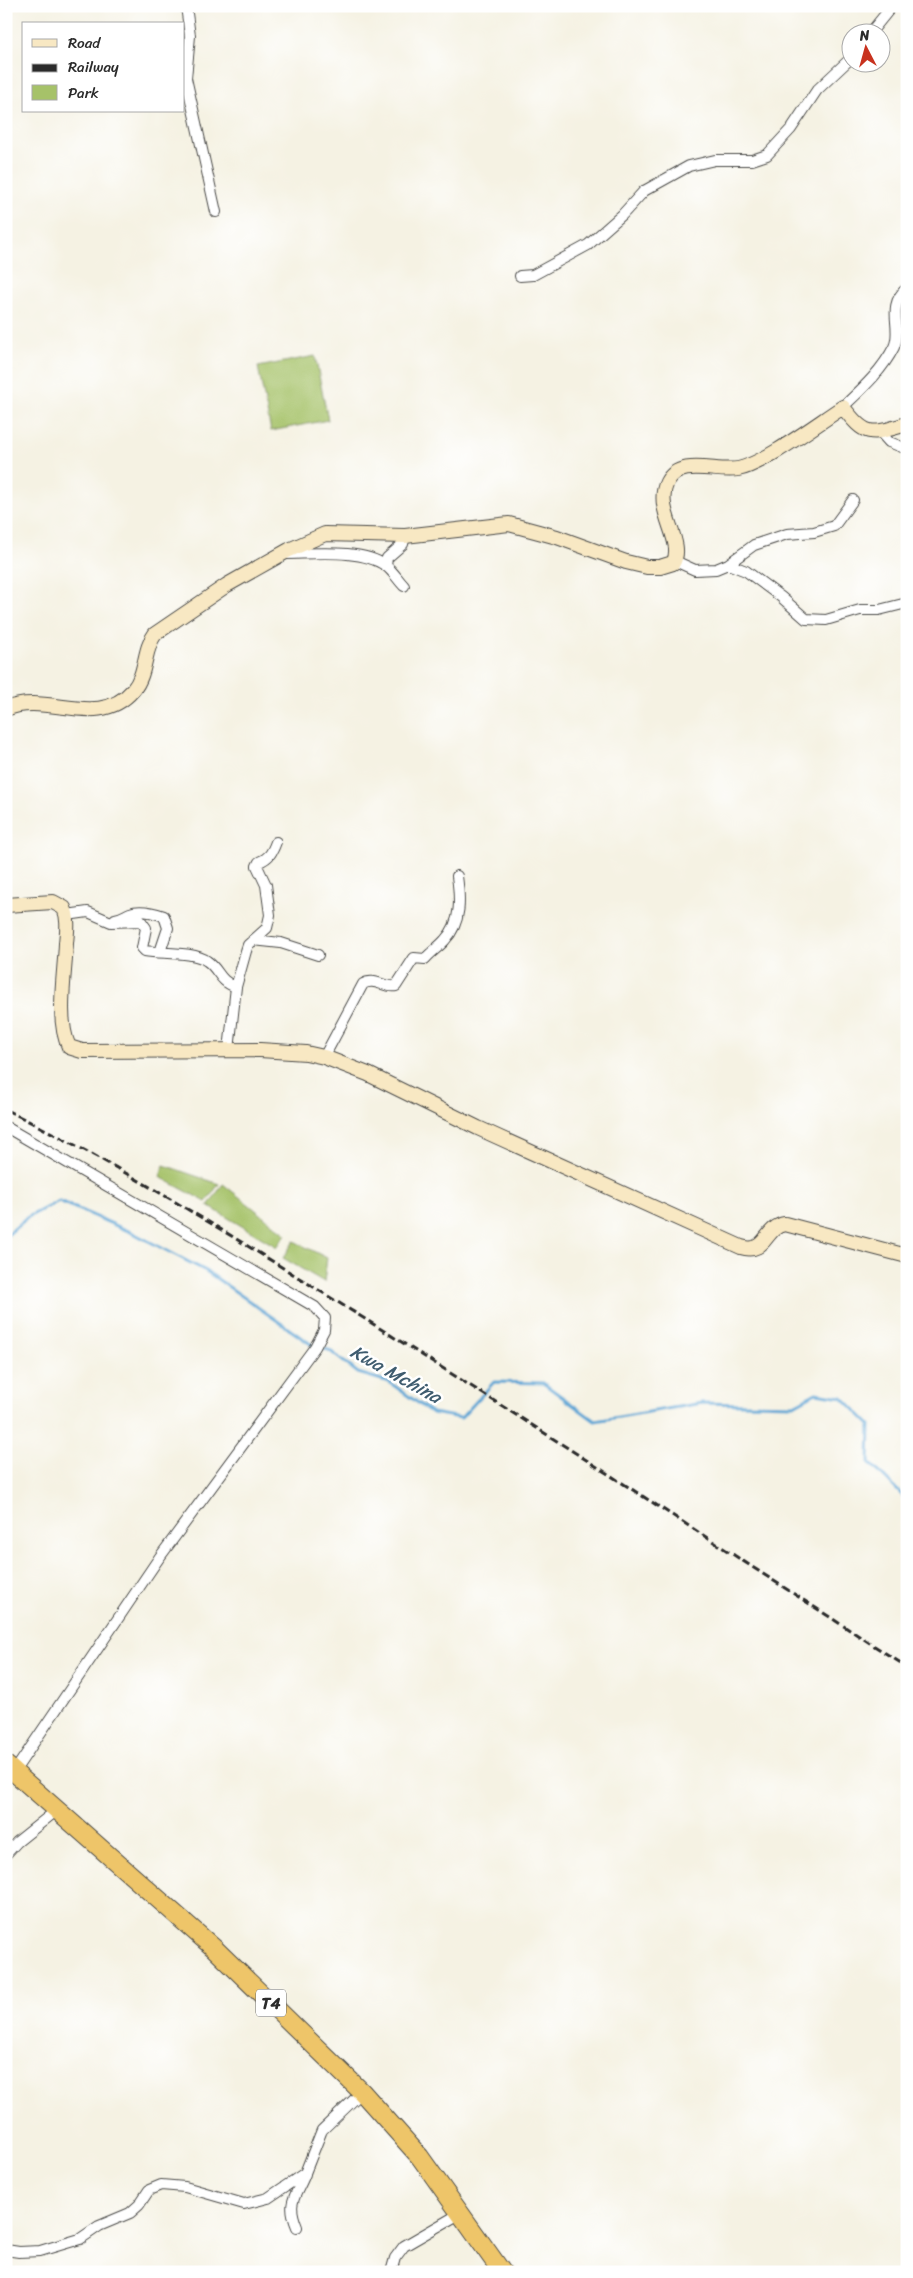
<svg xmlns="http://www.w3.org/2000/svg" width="913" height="2278" viewBox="0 0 913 2278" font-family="Sriracha,sans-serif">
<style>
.green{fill:#a6c269;stroke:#68764a}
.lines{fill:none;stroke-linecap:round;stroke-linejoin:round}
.stream{stroke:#5ea6d5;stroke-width:3}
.street-casing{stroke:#494947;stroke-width:12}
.secondary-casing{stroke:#494947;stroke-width:16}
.highway-casing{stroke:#494947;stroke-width:20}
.street{stroke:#fff;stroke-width:10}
.secondary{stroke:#f8e8c3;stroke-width:14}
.highway{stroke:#eec569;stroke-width:18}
.rail{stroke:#2b2b2b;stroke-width:3;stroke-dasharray:8 4;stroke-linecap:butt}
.labels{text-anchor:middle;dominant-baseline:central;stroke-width:5;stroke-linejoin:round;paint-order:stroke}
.shield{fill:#fff;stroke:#6b6b6b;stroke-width:1}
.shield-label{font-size:16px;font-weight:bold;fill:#2b2b2b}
.water-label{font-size:19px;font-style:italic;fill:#3f5c6f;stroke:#fff}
</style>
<rect width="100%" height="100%" fill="#fff"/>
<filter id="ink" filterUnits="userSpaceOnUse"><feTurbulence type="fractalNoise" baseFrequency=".02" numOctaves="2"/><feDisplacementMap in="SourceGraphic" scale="10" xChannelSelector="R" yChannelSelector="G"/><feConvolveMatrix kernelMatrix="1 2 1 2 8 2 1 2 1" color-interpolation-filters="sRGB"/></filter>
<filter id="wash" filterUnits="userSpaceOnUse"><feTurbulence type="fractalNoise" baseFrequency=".0096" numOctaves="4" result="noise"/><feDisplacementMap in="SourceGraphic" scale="20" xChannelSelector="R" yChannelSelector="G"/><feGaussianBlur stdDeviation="1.12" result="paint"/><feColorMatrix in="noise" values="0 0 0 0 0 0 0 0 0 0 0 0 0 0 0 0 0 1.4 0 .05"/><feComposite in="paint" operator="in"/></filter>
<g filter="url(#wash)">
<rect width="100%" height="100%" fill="#f5f2e3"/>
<path class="green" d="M315,356L328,420L271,431L258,367Z
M164,1165L219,1184L206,1202L160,1177Z
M223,1184L286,1234L277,1247L208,1206Z
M294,1241L327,1258L324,1282L283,1258Z"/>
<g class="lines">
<path class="stream" d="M6,1236L28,1217L59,1201L133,1233L206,1271L315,1347L329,1350L358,1373L389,1382L432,1413L461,1418L494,1382L543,1383L595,1421L702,1403L794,1405L816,1393L842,1397L870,1425L869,1462L907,1500"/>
</g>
</g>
<g filter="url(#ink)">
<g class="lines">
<defs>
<path id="street" d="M186,6L190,36L186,78L216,212
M871,32L892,6
M520,276L533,275L588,245L622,215L644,191L689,166L715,160H752L767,155L791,129L817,90L850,59
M843,407C862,389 882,371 894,347C903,328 885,307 907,288
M881,433L889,442L907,449
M284,554C313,554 362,548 386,566C393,571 398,580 404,586
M675,561L695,570L716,569L728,564L754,545L787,534L814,532L834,526L853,500
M728,564L746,571L781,597L806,619L826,620L860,610H879L907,603
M386,566L387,558L403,544L405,536
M67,915L88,912L111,922L141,921L146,928L142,948L145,951C161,954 194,951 207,961C220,970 218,981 236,987
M115,919C122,918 125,915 130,913C140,909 155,913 164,916L168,928L160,952
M253,940L281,943L318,955
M229,1050L236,987L246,951L248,945L267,928L270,915L266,885L257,866L259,862C269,858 272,853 276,842
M324,1057L363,984C374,977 384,988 396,986L414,958L425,959C431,952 439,947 445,940C462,922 460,898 457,876
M6,1127L315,1307L325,1318L324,1330L315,1347L159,1558L14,1772
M6,1854L17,1842L57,1810
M297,2227C286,2201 296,2197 305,2174
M6,2250L19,2252L40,2251L80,2239L99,2226L130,2213L139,2205L149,2190L161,2185L185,2187L244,2204L268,2198L305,2173L322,2130L362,2092
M391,2272L395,2258L404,2246L461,2213"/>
<path id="secondary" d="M6,709C47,691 98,731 133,690C147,674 143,650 155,634L227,585L289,550L325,534L405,536L509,524L557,537L626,562L647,567H660L673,563C686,542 653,510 667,482C680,457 716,473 738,469C764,464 818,423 843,407C867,439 872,434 907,424
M6,905L53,902L64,908C69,919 67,932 66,943C65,973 56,1020 69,1047L82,1051L260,1050L306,1053L324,1057L368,1074L478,1128L741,1247C767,1255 764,1227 785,1224L907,1256"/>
<path id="highway" d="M6,1765L215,1949L362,2092L420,2157L502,2272"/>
</defs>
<use href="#street" class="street-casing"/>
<use href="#secondary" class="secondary-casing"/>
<use href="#highway" class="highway-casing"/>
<use href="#street" class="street"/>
<use href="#secondary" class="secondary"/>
<use href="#highway" class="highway"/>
<path class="rail" d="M6,1110C131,1170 247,1246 365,1319C546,1433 726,1550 907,1667"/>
</g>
</g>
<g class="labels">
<rect class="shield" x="256" y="1989.5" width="30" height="27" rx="4"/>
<g class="shield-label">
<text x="271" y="2003">T4</text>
</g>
<g class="water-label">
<text transform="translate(396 1374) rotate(29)">Kwa Mchina</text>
</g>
</g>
<rect width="913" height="2278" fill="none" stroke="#fff" stroke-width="25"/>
<rect x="22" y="22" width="162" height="90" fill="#ffffff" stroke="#aaaaaa"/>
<rect x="32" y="39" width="25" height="8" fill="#f8e8c3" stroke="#aaaaaa"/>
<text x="68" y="48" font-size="15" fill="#2b2b2b">Road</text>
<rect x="32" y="64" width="25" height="8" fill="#2b2b2b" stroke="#aaaaaa"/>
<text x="68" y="72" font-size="15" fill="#2b2b2b">Railway</text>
<rect x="32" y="85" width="25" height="15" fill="#a6c269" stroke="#aaaaaa"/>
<text x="68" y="98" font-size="15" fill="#2b2b2b">Park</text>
<g transform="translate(866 48) rotate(354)"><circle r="24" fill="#ffffff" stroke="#aaaaaa"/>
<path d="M0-4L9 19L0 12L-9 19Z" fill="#c8321e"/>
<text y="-8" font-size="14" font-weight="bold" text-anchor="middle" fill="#2b2b2b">N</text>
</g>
</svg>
